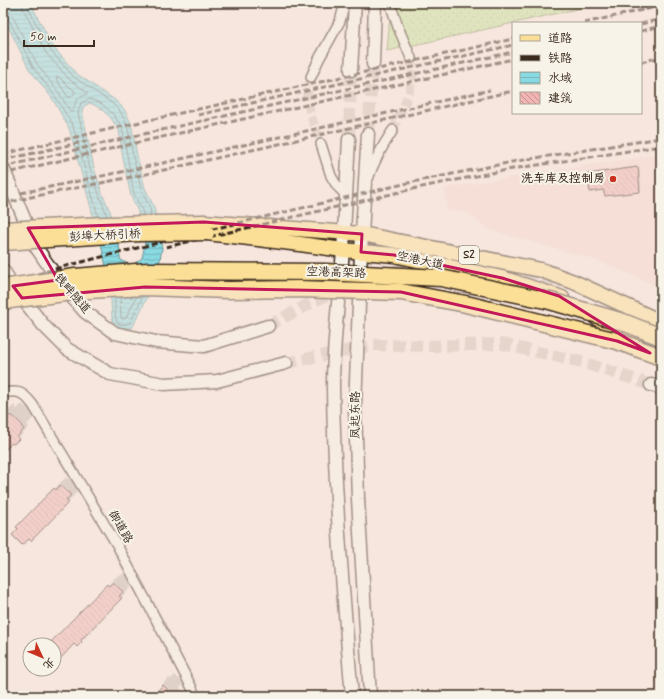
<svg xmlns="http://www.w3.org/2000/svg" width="664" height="699" viewBox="0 0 664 699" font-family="Mynerve,'LXGW WenKai TC',sans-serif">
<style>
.built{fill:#f4d7d0}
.grass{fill:url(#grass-dots);stroke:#80865c}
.water{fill:url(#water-rules);stroke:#699394;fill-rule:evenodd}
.shadow{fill:#0003}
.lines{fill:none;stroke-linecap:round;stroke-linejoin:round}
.shore{stroke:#5a706c;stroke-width:1}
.building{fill:url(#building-back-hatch);stroke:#3b2a1e}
.street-tunnel{stroke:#d1c0b7;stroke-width:9;stroke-dasharray:9 4.5;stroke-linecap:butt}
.secondary-tunnel{stroke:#d1c0b7;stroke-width:12;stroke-dasharray:12 6;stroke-linecap:butt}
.street-casing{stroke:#3b2a1e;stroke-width:12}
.secondary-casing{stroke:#3b2a1e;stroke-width:15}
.primary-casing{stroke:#3b2a1e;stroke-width:17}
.street{stroke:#f7f3e8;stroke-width:9}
.secondary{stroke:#f7f3e8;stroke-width:12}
.primary{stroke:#fbdf96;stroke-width:14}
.rail{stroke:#3b2a1e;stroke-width:3;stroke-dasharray:6 3;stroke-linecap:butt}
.primary-bridge-casing{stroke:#3b2a1e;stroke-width:17;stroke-linecap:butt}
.highway-bridge-casing{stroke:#3b2a1e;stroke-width:19;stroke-linecap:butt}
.primary-bridge{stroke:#fbdf96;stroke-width:14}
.highway-bridge{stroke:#fbdf96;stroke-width:16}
.marked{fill:none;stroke:#c2185b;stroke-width:3;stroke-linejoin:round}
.poi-dot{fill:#c8321e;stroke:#f7f3e8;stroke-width:1.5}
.labels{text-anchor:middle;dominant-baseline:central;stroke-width:4;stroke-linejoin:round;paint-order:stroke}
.shield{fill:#f7f3e8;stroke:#73665b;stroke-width:1}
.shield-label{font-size:11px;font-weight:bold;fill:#3b2a1e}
.poi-label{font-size:12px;font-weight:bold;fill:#3b2a1e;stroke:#f7f3e8;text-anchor:end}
.street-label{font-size:12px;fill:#3b2a1e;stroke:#f7f3e8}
</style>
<defs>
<pattern id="grass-dots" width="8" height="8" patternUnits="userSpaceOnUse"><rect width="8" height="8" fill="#c4e29a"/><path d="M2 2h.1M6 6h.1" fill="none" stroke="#a9c284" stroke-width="1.8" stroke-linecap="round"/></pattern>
<pattern id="water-rules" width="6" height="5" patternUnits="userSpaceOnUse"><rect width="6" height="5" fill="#88d9e2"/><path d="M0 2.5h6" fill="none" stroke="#76bac1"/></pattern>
<pattern id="building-back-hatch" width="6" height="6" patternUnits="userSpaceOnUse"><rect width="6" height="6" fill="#f0b4b3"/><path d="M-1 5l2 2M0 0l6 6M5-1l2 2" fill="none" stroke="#c49391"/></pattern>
</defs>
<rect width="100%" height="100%" fill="#f6e6dd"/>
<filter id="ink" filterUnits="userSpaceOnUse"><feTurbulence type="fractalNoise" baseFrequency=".025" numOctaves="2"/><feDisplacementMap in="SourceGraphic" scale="8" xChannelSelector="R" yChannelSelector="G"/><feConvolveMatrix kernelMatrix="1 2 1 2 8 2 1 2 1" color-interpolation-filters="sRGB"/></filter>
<g filter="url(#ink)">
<path class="built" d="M661,154V287L594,259L491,230L466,212L447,210L445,188Z"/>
<path class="grass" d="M391,3H604L387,51Z"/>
<path class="water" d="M3,3H31L38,18L54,48L77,74L115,100L124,109L131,123L137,155L145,188L154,207L162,248L160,260L151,290L132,328H123L114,327L112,318L110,285L102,248L69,128L52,98L29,69L3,16ZM90,103L100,108L110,117L119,130L123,159L131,196L138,212L145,244L142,258L134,264L126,263L120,259L119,242L110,211L102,193L94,168L82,111L84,106Z"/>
<path class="shadow" d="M639,166L641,190L640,191L588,175L590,173Z
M22,404L24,406H25L33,414L32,415L34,417L27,425L29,427L14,443L12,442L3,451V416L14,405L17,409Z
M72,475L81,484L77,488L79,490L42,529L20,528L18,527L66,477L67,479Z
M124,572L133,580L129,584L132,586L91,629L92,630L77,645L75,643L54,662V645H50L119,574L121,576Z
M175,675L184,684L180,688L182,690L176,696H151L169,678L171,679Z"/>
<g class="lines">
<path class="shore" d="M28,3V6L34,20L51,51L74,77L112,103L120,111L127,124L133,156L141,189L150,208L151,215
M3,11L8,12L12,15L37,64L59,93L70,111L72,112C77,101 74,100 87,94V92L70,80L46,53L30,22L23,8L22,3
M3,16H6L8,18L33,67L55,96L73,126L98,216
M57,77H59L66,84L75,91V93L71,97H68L57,80Z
M107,216L99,194L90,169L78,112L81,103L90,99L102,104L113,114L122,127L134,194L142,210L143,215
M120,297L121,316L122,319H123L126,318L137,296
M115,298C115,303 114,322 119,324C123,325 127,324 130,323L143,296"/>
</g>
<path class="building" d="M638,167L640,192L605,196L603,190L590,192L587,174Z
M10,415L12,417L13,416L22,425L21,426L24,429L17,437L19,439L14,444L12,443L3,452V422Z
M60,485L71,495L66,500L69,502L31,541L29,539L22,545L12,535L18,529L16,527L54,488L56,490Z
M113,582L123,592L119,596L122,598L81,640L82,642L77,647L74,644L60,659L59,658L54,663V645H48L107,584L109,586Z
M163,685L174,696H153Z"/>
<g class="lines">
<path class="street-tunnel" d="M311,77L307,95L310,113L321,144
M393,130C401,112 411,93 413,73C413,68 411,62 411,58"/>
<path class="secondary-tunnel" d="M368,134L373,64
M349,139L351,70
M489,269L555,281L563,284
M394,271L433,265
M268,326L322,297L336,292
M286,363L374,345L432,346L502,344L582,362L651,385"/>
<defs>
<path id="street" d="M390,3L398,27L411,58
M311,77L319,59L340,21L345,3
M321,144L331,176L337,186L346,195
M368,179C374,161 383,145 393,130
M3,393C19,390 23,392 33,405L117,545L192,688L195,696"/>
<path id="secondary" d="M373,64L375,3
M351,70L355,3
M368,134L366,164L361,252L355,407L358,499L370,696
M349,139C347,176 345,213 343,251C339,296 333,341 333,386C334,489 343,593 352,696
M3,168L36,247L63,287L85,312L115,333L156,342L204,346L268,326
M3,270L18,293L44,326L67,349L110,374L164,384L217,381L286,363
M651,385L661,388"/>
<path id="primary" d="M204,222L362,234L541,270L574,282L661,322
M207,233L300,244L343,250L394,255L502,278L562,298
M594,316L637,344"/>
</defs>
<use href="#street" class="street-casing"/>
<use href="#secondary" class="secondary-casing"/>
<use href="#primary" class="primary-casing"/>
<use href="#street" class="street"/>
<use href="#secondary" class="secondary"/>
<use href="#primary" class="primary"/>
<path class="rail" d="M584,23L661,6
M641,24L661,19
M641,31L661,26
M641,62L661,57
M198,115L513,45
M3,154L136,123L513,39
M3,160L87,141
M3,167L139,135L513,52
M3,174L140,142L513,59
M21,193L145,167L490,90
M3,204L31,197L146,174L513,91
M166,247L417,188L486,174L518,168L661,146
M47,277L82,268
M3,284L62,267L213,229L408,183L517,161L661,138"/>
<defs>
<path id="primary-bridge" d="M3,229L103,224L204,222
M3,243L139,234L207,233"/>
<path id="highway-bridge" d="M3,288L75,277L148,271L325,272L441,278L550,301L623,322L661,337
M3,301L17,299L88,290L145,287L229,290L298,289L401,292L466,304L617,341L661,357"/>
</defs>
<use href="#primary-bridge" class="primary-bridge-casing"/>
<use href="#highway-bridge" class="highway-bridge-casing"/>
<use href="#primary-bridge" class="primary-bridge"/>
<use href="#highway-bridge" class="highway-bridge"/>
</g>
</g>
<path d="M0 0H664V699H0ZM204,222L362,234L361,252L394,255L502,278L559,296L650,353L617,341L401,292L145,287L22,298L13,286L58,280L28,228Z" fill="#f6e6dd" fill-opacity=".55" fill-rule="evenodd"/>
<path class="marked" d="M204,222L362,234L361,252L394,255L502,278L559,296L650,353L617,341L401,292L145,287L22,298L13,286L58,280L28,228Z"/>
<circle class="poi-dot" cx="613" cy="179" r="4"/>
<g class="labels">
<rect class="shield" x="459" y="246" width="20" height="18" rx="3"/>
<g class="shield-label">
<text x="469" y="255">S2</text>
</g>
<g class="poi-label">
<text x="605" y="179">洗车库及控制房</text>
</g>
<g class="street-label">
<text transform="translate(105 236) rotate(-3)">彭埠大桥引桥</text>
<text transform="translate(420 261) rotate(12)">空港大道</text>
<text transform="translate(336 273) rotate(2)">空港高架路</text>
<text transform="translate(72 294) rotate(49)">钱畔隧道</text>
<text transform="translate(356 415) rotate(-90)">凤起东路</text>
<text transform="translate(120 527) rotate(60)">御道路</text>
</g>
</g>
<rect width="664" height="699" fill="none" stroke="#f7f3e8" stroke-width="16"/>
<rect x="8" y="8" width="648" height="683" fill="none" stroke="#3b2a1e" stroke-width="1.5" filter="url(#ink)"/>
<rect x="512" y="22" width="130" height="92" fill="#f7f3e8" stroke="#aca397"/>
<rect x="520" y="35" width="20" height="6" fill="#fbdf96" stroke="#aca397"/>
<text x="548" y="42" font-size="12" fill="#3b2a1e">道路</text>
<rect x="520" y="55" width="20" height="6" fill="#3b2a1e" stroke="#aca397"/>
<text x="548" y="62" font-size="12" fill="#3b2a1e">铁路</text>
<rect x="520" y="72" width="20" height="12" fill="url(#water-rules)" stroke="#aca397"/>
<text x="548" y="82" font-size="12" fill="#3b2a1e">水域</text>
<rect x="520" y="92" width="20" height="12" fill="url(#building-back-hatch)" stroke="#aca397"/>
<text x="548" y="102" font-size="12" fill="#3b2a1e">建筑</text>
<g transform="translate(42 657) rotate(134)"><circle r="19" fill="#f7f3e8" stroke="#aca397"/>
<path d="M0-3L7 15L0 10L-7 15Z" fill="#c8321e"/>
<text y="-6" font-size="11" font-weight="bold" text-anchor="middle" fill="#3b2a1e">北</text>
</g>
<path d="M24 40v6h70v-6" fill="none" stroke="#3b2a1e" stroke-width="2"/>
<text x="30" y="40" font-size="12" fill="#3b2a1e" stroke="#f7f3e8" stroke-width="3" paint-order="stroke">50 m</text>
</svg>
